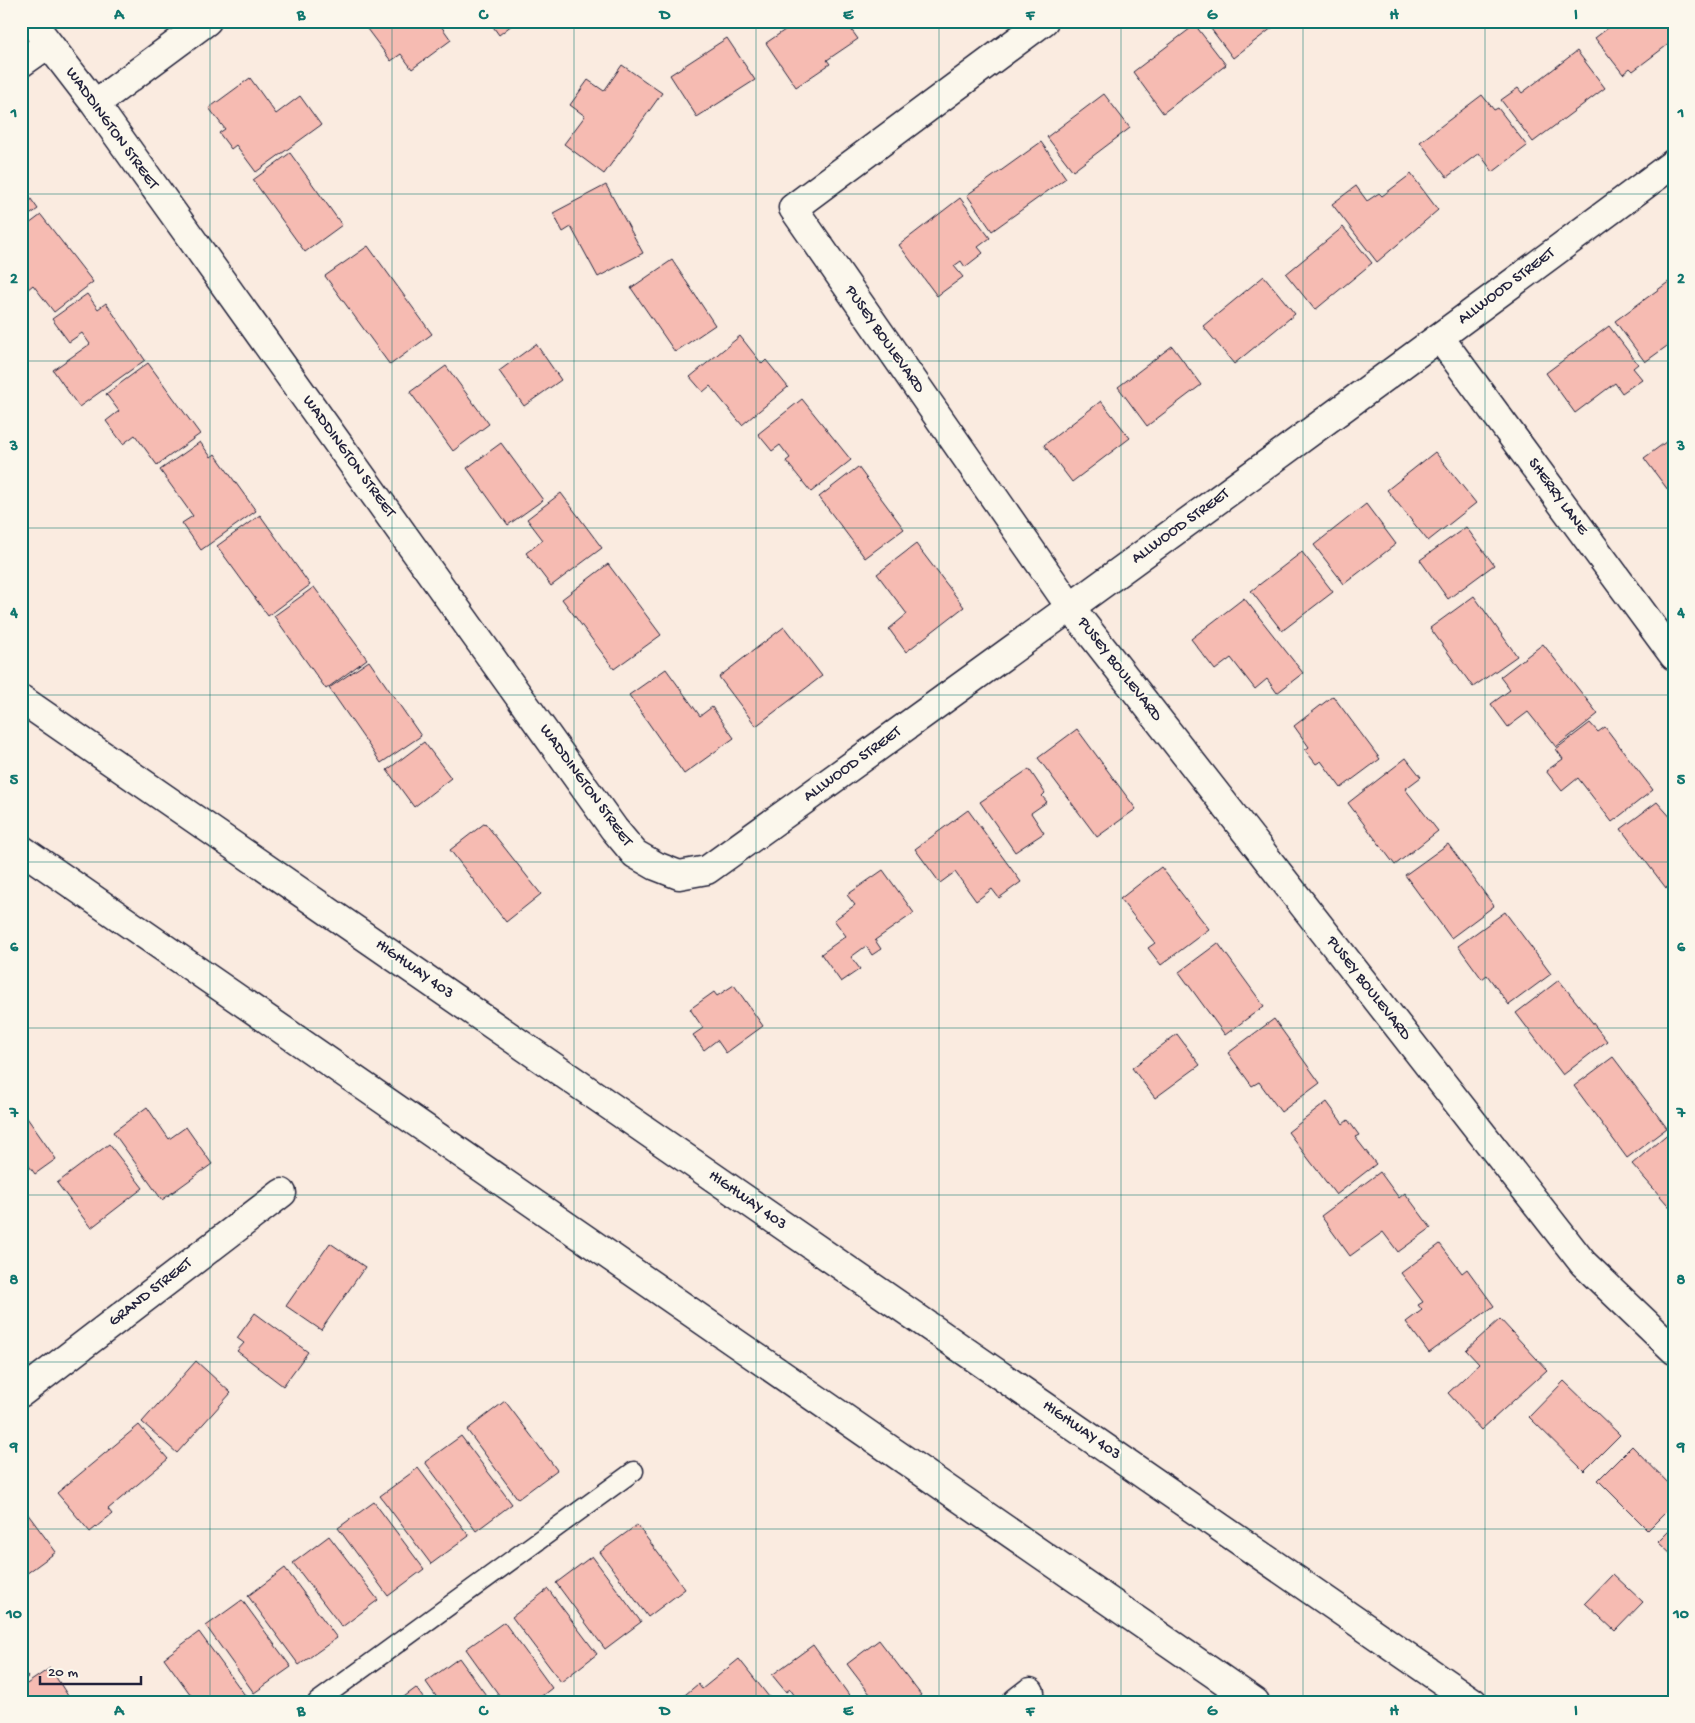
<svg xmlns="http://www.w3.org/2000/svg" width="1695" height="1723" viewBox="0 0 1695 1723" font-family="'Gochi Hand',sans-serif">
<style>
.building{fill:#f6bbb2;stroke:#22223b}
.lines{fill:none;stroke-linecap:round;stroke-linejoin:round}
.service-casing{stroke:#22223b;stroke-width:21}
.minor-casing{stroke:#22223b;stroke-width:31}
.motorway-casing{stroke:#22223b;stroke-width:31}
.service{stroke:#fbf7ec;stroke-width:18}
.minor{stroke:#fbf7ec;stroke-width:28}
.motorway{stroke:#fbf7ec;stroke-width:28}
.grid{fill:none;stroke:#0f766e;stroke-width:1;stroke-opacity:0.55}
.labels{text-anchor:middle;dominant-baseline:central;stroke-width:4;stroke-linejoin:round;paint-order:stroke}
.street-label{font-size:16px;fill:#22223b;stroke:#fbf7ec}
.neatline{fill:none;stroke:#0f766e;stroke-width:2}
.grid-label{font-size:16px;text-anchor:middle;font-weight:bold;fill:#0f766e}
</style>
<rect width="100%" height="100%" fill="#faebe0"/>
<filter id="ink" filterUnits="userSpaceOnUse"><feTurbulence type="fractalNoise" baseFrequency=".02" numOctaves="2"/><feDisplacementMap in="SourceGraphic" scale="10" xChannelSelector="R" yChannelSelector="G"/><feConvolveMatrix kernelMatrix="1 2 1 2 8 2 1 2 1" color-interpolation-filters="sRGB"/></filter>
<g filter="url(#ink)">
<path class="building" d="M369,21H448L441,26L451,40L412,69L401,54L391,61L364,25Z
M489,21H517L499,35Z
M798,21H845L858,39L827,60L830,64L796,87L766,43Z
M867,21H883L873,29Z
M1205,21H1281L1233,58Z
M1609,21H1674V40L1633,71L1630,68L1623,74L1595,38L1612,25Z
M1195,25L1226,65L1163,113L1133,72Z
M727,38L755,80L697,117L670,75Z
M1577,51L1605,88L1533,142L1501,100L1518,88L1522,93Z
M622,65L662,93L604,174L564,144L585,116L570,105L588,80L604,91Z
M250,78L276,114L300,96L321,125L256,172L236,145L231,149L219,133L225,129L209,108Z
M1104,94L1130,128L1073,171L1047,137Z
M1482,95L1494,110L1498,108L1527,146L1493,172L1479,153L1447,177L1420,142Z
M1041,142L1066,178L992,231L967,195Z
M290,153L342,225L305,252L253,180Z
M1411,174L1438,210L1377,262L1332,204L1356,186L1367,201L1379,193L1382,196Z
M21,185L38,209L21,221Z
M606,185L643,253L598,277L571,227L563,232L553,213Z
M960,198L990,238L978,247L983,253L965,267L961,261L954,266L963,277L937,296L899,245Z
M41,215L93,282L54,312L33,285L21,295V230Z
M1343,227L1372,263L1315,310L1286,274Z
M368,246L432,334L390,365L325,276Z
M672,260L715,325L675,352L631,288Z
M1264,276L1295,314L1234,364L1203,326Z
M1674,278V341L1645,362L1615,321Z
M87,294L98,309L106,303L145,360L79,407L53,370L90,344L82,333L69,342L52,319Z
M1609,326L1638,364L1633,368L1642,379L1622,393L1615,383L1575,413L1546,373Z
M740,336L762,364L766,360L788,387L742,425L710,386L703,392L690,377Z
M536,344L561,380L524,406L499,371Z
M1172,346L1201,385L1147,426L1118,387Z
M148,363L200,434L157,465L135,435L123,444L106,421L119,411L106,394Z
M446,366L489,424L453,451L410,392Z
M802,399L851,460L811,492L786,461L790,458L780,445L772,451L758,434Z
M1101,401L1130,438L1072,482L1044,445Z
M1674,436V498L1644,458Z
M200,442L211,457L215,454L256,511L201,550L182,523L193,516L160,470Z
M501,443L543,500L508,525L467,468Z
M1435,452L1476,503L1428,541L1387,490Z
M858,467L904,529L865,558L819,497Z
M561,493L602,548L551,586L526,553L543,540L527,519Z
M1366,504L1396,544L1344,584L1314,545Z
M260,515L310,585L268,616L217,546Z
M1466,527L1494,565L1448,599L1420,560Z
M916,544L964,607L906,652L889,629L907,614L877,574Z
M1302,552L1333,592L1282,631L1251,591Z
M608,564L661,635L614,669L562,599Z
M314,587L367,659L326,689L274,616Z
M1474,596L1517,656L1473,687L1430,628Z
M1244,598L1303,673L1277,693L1267,679L1255,689L1231,658L1215,670L1191,639Z
M784,627L822,676L756,726L719,677Z
M1543,644L1598,714L1556,747L1528,712L1508,727L1491,704L1510,690L1500,677Z
M369,661L421,736L381,763L329,688Z
M666,669L700,716L712,707L734,738L684,774L629,695Z
M1333,696L1380,759L1341,788L1321,761L1316,764L1305,750L1309,747L1294,726Z
M1590,723L1598,732L1605,727L1653,790L1612,822L1578,778L1562,791L1546,771L1563,759L1556,749Z
M1077,729L1136,809L1097,837L1038,758Z
M424,742L451,778L414,807L387,770Z
M1406,758L1421,777L1405,789L1438,831L1395,865L1348,803Z
M1029,769L1045,793L1042,796L1047,802L1031,813L1044,833L1015,852L980,802Z
M1657,802L1674,821V882L1666,888L1621,829Z
M968,810L1021,882L999,898L992,889L976,901L955,872L940,883L915,849Z
M485,823L541,894L506,922L450,850Z
M1448,844L1494,906L1451,938L1405,875Z
M1161,867L1209,929L1161,965L1148,948L1155,943L1120,899Z
M883,870L914,913L875,940L881,949L872,955L866,946L851,957L860,969L841,982L821,954L846,936L834,920L855,905L847,895Z
M1505,912L1551,974L1509,1005L1487,975L1482,979L1458,946Z
M1218,943L1264,1006L1225,1035L1179,972Z
M1559,980L1607,1041L1563,1075L1516,1013Z
M734,985L763,1026L726,1053L717,1040L704,1050L693,1035L703,1028L690,1009L714,992L717,996Z
M1274,1019L1320,1083L1281,1112L1259,1082L1252,1086L1228,1053Z
M1177,1034L1200,1065L1155,1098L1132,1068Z
M1613,1057L1667,1128L1627,1158L1574,1086Z
M1327,1102L1343,1124L1348,1120L1359,1135L1355,1137L1376,1164L1336,1195L1288,1132Z
M147,1107L169,1139L186,1127L212,1164L162,1200L113,1132Z
M25,1115L56,1159L35,1174L21,1155V1118Z
M1671,1131L1674,1134V1212L1632,1164Z
M109,1144L143,1188L91,1228L57,1183Z
M1380,1172L1399,1198L1405,1193L1431,1228L1398,1252L1383,1232L1350,1256L1321,1216Z
M330,1243L365,1267L321,1330L286,1306Z
M1440,1244L1462,1273L1467,1269L1494,1306L1429,1353L1406,1322L1422,1310L1418,1305L1423,1302L1401,1273Z
M255,1313L308,1352L283,1386L237,1351L244,1343L237,1338Z
M1500,1319L1547,1370L1481,1430L1448,1393L1479,1364L1466,1350Z
M196,1361L231,1393L177,1453L142,1422Z
M1564,1381L1620,1435L1584,1471L1529,1417Z
M505,1401L557,1470L518,1499L467,1430Z
M139,1425L168,1459L108,1509L112,1514L90,1532L57,1493Z
M461,1436L512,1504L476,1531L425,1462Z
M1632,1446L1674,1489V1504L1648,1530L1598,1480Z
M418,1468L469,1536L431,1564L380,1496Z
M374,1502L424,1569L388,1596L338,1528Z
M21,1505L56,1552L26,1574L21,1567Z
M637,1525L685,1589L648,1617L600,1552Z
M1674,1526V1557L1658,1542Z
M329,1536L378,1600L342,1627L293,1563Z
M592,1556L641,1622L605,1649L556,1583Z
M285,1568L337,1638L299,1665L248,1596Z
M1613,1574L1643,1602L1615,1631L1585,1603Z
M548,1589L597,1654L561,1682L512,1617Z
M242,1600L291,1667L254,1693L206,1626Z
M504,1622L552,1688L534,1702H504L466,1649Z
M199,1632L247,1698L241,1702H196L164,1658Z
M879,1640L921,1695L912,1702H876L847,1664Z
M813,1645L854,1702H799L790,1689L786,1692L772,1675Z
M459,1658L491,1702H440L426,1682Z
M739,1659L773,1702H682L680,1699L698,1684L702,1689Z
M21,1668L28,1677L21,1682Z
M50,1668L72,1702H21V1688Z
M416,1688L426,1702H397Z"/>
<g class="lines">
<defs>
<path id="service" d="M317,1702L634,1471"/>
<path id="minor" d="M31,21L95,104L614,829L635,854L656,866L679,875L707,870C1031,637 1354,402 1674,163
M1044,21L793,208L1071,608L1583,1263L1674,1350
M21,63L48,44
M95,104L207,21
M1440,338L1674,656
M21,1393L282,1193
M1017,1702L1030,1692"/>
<path id="motorway" d="M21,699L1473,1702
M21,849L1255,1702"/>
</defs>
<use href="#service" class="service-casing"/>
<use href="#minor" class="minor-casing"/>
<use href="#motorway" class="motorway-casing"/>
<use href="#service" class="service"/>
<use href="#minor" class="minor"/>
<use href="#motorway" class="motorway"/>
</g>
</g>
<path class="grid" d="M210,21V1702M392,21V1702M574,21V1702M756,21V1702M939,21V1702M1121,21V1702M1303,21V1702M1485,21V1702M21,194H1674M21,361H1674M21,528H1674M21,695H1674M21,862H1674M21,1028H1674M21,1195H1674M21,1362H1674M21,1529H1674"/>
<g class="labels">
<g class="street-label">
<text transform="translate(111 129) rotate(54)">WADDINGTON STREET</text>
<text transform="translate(1507 287) rotate(-37)">ALLWOOD STREET</text>
<text transform="translate(884 340) rotate(55)">PUSEY BOULEVARD</text>
<text transform="translate(348 457) rotate(54)">WADDINGTON STREET</text>
<text transform="translate(1557 497) rotate(54)">SHERRY LANE</text>
<text transform="translate(1181 527) rotate(-36)">ALLWOOD STREET</text>
<text transform="translate(1119 670) rotate(52)">PUSEY BOULEVARD</text>
<text transform="translate(853 765) rotate(-36)">ALLWOOD STREET</text>
<text transform="translate(585 786) rotate(54)">WADDINGTON STREET</text>
<text transform="translate(414 970) rotate(35)">HIGHWAY 403</text>
<text transform="translate(1368 989) rotate(52)">PUSEY BOULEVARD</text>
<text transform="translate(747 1201) rotate(35)">HIGHWAY 403</text>
<text transform="translate(151 1293) rotate(-38)">GRAND STREET</text>
<text transform="translate(1081 1431) rotate(35)">HIGHWAY 403</text>
</g>
</g>
<rect width="1695" height="1723" fill="none" stroke="#fbf7ec" stroke-width="55"/>
<path d="M40 1676v8h101v-8" fill="none" stroke="#22223b" stroke-width="2.5"/>
<text x="48" y="1676" font-size="15" fill="#22223b" stroke="#fbf7ec" stroke-width="4" paint-order="stroke">20 m</text>
<rect x="28" y="28" width="1640" height="1668" class="neatline"/>
<g class="grid-label">
<text x="119" y="19">A</text>
<text x="301" y="19">B</text>
<text x="483" y="19">C</text>
<text x="665" y="19">D</text>
<text x="848" y="19">E</text>
<text x="1030" y="19">F</text>
<text x="1212" y="19">G</text>
<text x="1394" y="19">H</text>
<text x="1576" y="19">I</text>
<text x="14" y="117">1</text>
<text x="1681" y="117">1</text>
<text x="14" y="283">2</text>
<text x="1681" y="283">2</text>
<text x="14" y="450">3</text>
<text x="1681" y="450">3</text>
<text x="14" y="617">4</text>
<text x="1681" y="617">4</text>
<text x="14" y="784">5</text>
<text x="1681" y="784">5</text>
<text x="14" y="951">6</text>
<text x="1681" y="951">6</text>
<text x="14" y="1117">7</text>
<text x="1681" y="1117">7</text>
<text x="14" y="1284">8</text>
<text x="1681" y="1284">8</text>
<text x="14" y="1451">9</text>
<text x="1681" y="1451">9</text>
<text x="14" y="1618">10</text>
<text x="1681" y="1618">10</text>
<text x="119" y="1715">A</text>
<text x="301" y="1715">B</text>
<text x="483" y="1715">C</text>
<text x="665" y="1715">D</text>
<text x="848" y="1715">E</text>
<text x="1030" y="1715">F</text>
<text x="1212" y="1715">G</text>
<text x="1394" y="1715">H</text>
<text x="1576" y="1715">I</text>
</g>
</svg>
